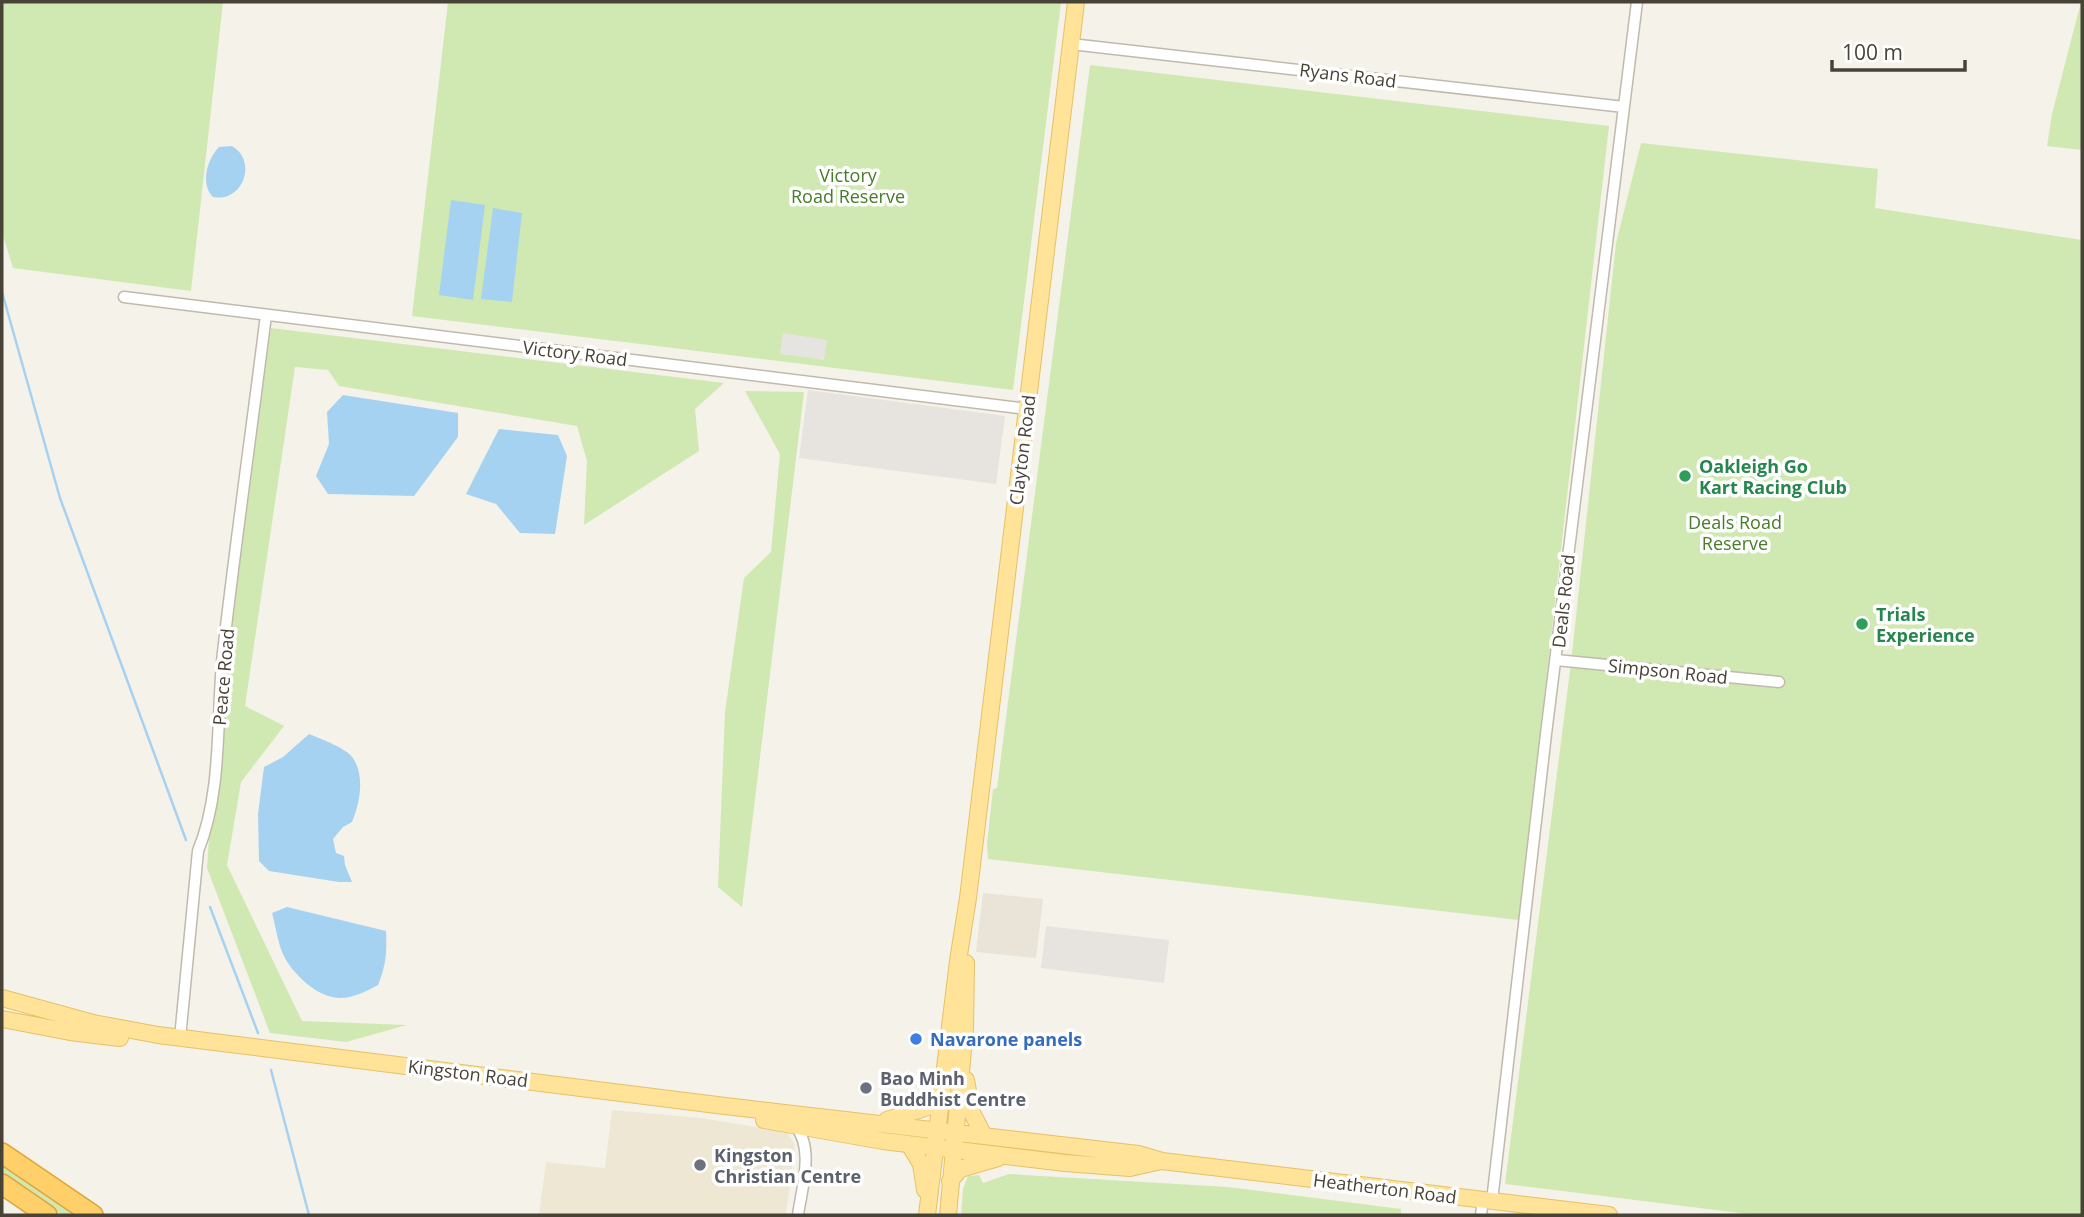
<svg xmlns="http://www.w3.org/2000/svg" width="2084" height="1217" viewBox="0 0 2084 1217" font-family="'Open Sans',sans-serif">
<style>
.residential{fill:#e9e4d7}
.industrial{fill:#e7e3de}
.education{fill:#eee7d3}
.green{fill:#d0e9b2}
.parking{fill:#e6e4e1}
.water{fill:#a6d2f2}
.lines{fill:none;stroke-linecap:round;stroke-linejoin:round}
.stream{stroke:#a6d2f2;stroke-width:2.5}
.street-casing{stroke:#c1baac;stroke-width:13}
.primary-casing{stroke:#e6c166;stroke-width:18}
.highway-casing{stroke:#e0a438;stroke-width:22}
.street{stroke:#fff;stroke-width:10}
.primary{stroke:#ffe398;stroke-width:16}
.highway{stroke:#ffcf6a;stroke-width:19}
.leisure-dot{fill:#2e9e5b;stroke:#fff;stroke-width:2.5}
.shop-dot{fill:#3f7fe0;stroke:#fff;stroke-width:2.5}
.worship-dot{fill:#6b7280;stroke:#fff;stroke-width:2.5}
.labels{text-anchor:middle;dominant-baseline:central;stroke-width:7;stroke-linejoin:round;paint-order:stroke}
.street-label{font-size:18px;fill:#494237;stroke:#fff}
.park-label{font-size:18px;fill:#477c29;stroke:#fff}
.leisure-label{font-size:18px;font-weight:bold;fill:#27864d;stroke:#fff;text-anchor:start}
.shop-label{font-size:18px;font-weight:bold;fill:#366cbe;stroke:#fff;text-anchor:start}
.worship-label{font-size:18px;font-weight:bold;fill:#5b616d;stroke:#fff;text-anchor:start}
</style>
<rect width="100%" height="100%" fill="#f5f2e9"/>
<path class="residential" d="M983,893L1043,899L1036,958L976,952Z"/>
<path class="industrial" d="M808,390L1005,416L996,484L799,458Z
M1046,926L1169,940L1164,983L1041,968Z"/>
<path class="education" d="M612,1110L701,1118L787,1132L795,1145L786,1215H539L546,1162L605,1168Z"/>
<path class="green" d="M2,2H223L191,291L13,268L2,232Z
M448,2H1061L1013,390L412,316Z
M2081,2H2082V150L2047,146L2052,114Z
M1090,65L1609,126L1519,920L988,859L987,844L993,789L997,788Z
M1641,143L1878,169L1875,208L2082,240V1215H1756L1505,1184L1571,663L1616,243Z
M271,328L724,383L695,409L699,451L584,525L587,461L577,426L339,386L328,370L295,367L245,706L284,726L241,782L227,865L302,1021L407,1025L346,1042L270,1033L207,868L217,716Z
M745,391L804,392L742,907L718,887L725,712L744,578L771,552L780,454Z
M2,1163L78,1215H62L2,1173Z
M1009,1174L1228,1187L1401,1209V1215H961L963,1189L968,1176L979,1175L983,1183Z"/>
<path class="parking" d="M783,333L827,340L824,360L780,354Z"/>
<path class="water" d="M232,146C258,161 243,203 213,197C200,184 207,159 219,147Z
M451,200L485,205L473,300L439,295Z
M493,208L522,213L512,302L481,299Z
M343,395L458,413V437L414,496L328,494L316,476L329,444L327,412Z
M499,429L558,435L567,456L555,534L520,533L496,504L466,494Z
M309,734C321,739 346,748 353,758C365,776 360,803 352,822L343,827L333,839L336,853L344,856L345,865L352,882H339L269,871L259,861L258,814L264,767L283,757Z
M287,907L386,931C387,951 386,967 378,985C367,991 355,997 342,998C320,999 297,978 286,960C278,947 276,927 272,913Z"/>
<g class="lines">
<path class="stream" d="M2,292L60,498L186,840
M210,907L258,1033
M271,1070L309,1215"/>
<defs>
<path id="street" d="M1071,44L1624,107
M124,297L1027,409
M1556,660L1779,682
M180,1038L198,851C223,790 216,717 223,652C236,539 252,427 266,315
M794,1124C815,1147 802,1187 798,1215
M1492,1201L1546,734L1637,2
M1481,1215L1483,1200"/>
<path id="primary" d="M2,998L93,1023L158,1035L725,1106L1138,1154L1162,1161L1609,1215
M2,1019L70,1032L120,1038
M966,1080L972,1113L984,1136
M764,1120L883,1141L1065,1163L1130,1168L1161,1161
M887,1120L928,1107L941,1097
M909,1144L921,1164L925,1190
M950,1181L960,1169L998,1158
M927,1215L958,961L968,898L1076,2
M948,1215L965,1028L966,963"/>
<path id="highway" d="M2,1153L93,1215
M2,1184L47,1215"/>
</defs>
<use href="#street" class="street-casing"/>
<use href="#primary" class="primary-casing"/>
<use href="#highway" class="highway-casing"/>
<use href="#street" class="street"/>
<use href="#primary" class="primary"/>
<use href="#highway" class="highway"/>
</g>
<g class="leisure-dot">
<circle cx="1685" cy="476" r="7"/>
<circle cx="1862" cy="624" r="7"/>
</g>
<circle class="shop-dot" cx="916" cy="1039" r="7"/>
<g class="worship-dot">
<circle cx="866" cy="1088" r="7"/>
<circle cx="700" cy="1165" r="7"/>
</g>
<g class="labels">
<g class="street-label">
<text transform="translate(1348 75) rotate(7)">Ryans Road</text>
<text transform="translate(575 353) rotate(7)">Victory Road</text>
<text transform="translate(1022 450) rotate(-83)">Clayton Road</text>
<text transform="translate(1563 601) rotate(-84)">Deals Road</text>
<text transform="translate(1668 671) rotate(6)">Simpson Road</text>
<text transform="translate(223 677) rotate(-85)">Peace Road</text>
<text transform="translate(468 1073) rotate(7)">Kingston Road</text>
<text transform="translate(1385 1188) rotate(7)">Heatherton Road</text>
</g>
<g class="park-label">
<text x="848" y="175">Victory<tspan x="848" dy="21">Road Reserve</tspan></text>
<text x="1735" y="522">Deals Road<tspan x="1735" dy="21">Reserve</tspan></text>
</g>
<g class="leisure-label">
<text x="1699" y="466">Oakleigh Go<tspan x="1699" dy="21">Kart Racing Club</tspan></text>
<text x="1876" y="614">Trials<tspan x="1876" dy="21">Experience</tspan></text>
</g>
<g class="shop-label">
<text x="930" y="1039">Navarone panels</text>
</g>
<g class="worship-label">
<text x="880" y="1078">Bao Minh<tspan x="880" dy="21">Buddhist Centre</tspan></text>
<text x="714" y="1155">Kingston<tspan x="714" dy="21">Christian Centre</tspan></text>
</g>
</g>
<rect width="2084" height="1217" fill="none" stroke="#494237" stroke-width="7"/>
<path d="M1832 60v10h133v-10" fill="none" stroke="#494237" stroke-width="3.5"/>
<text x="1842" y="60" font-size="21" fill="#494237" stroke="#ffffff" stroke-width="5" paint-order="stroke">100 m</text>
</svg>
